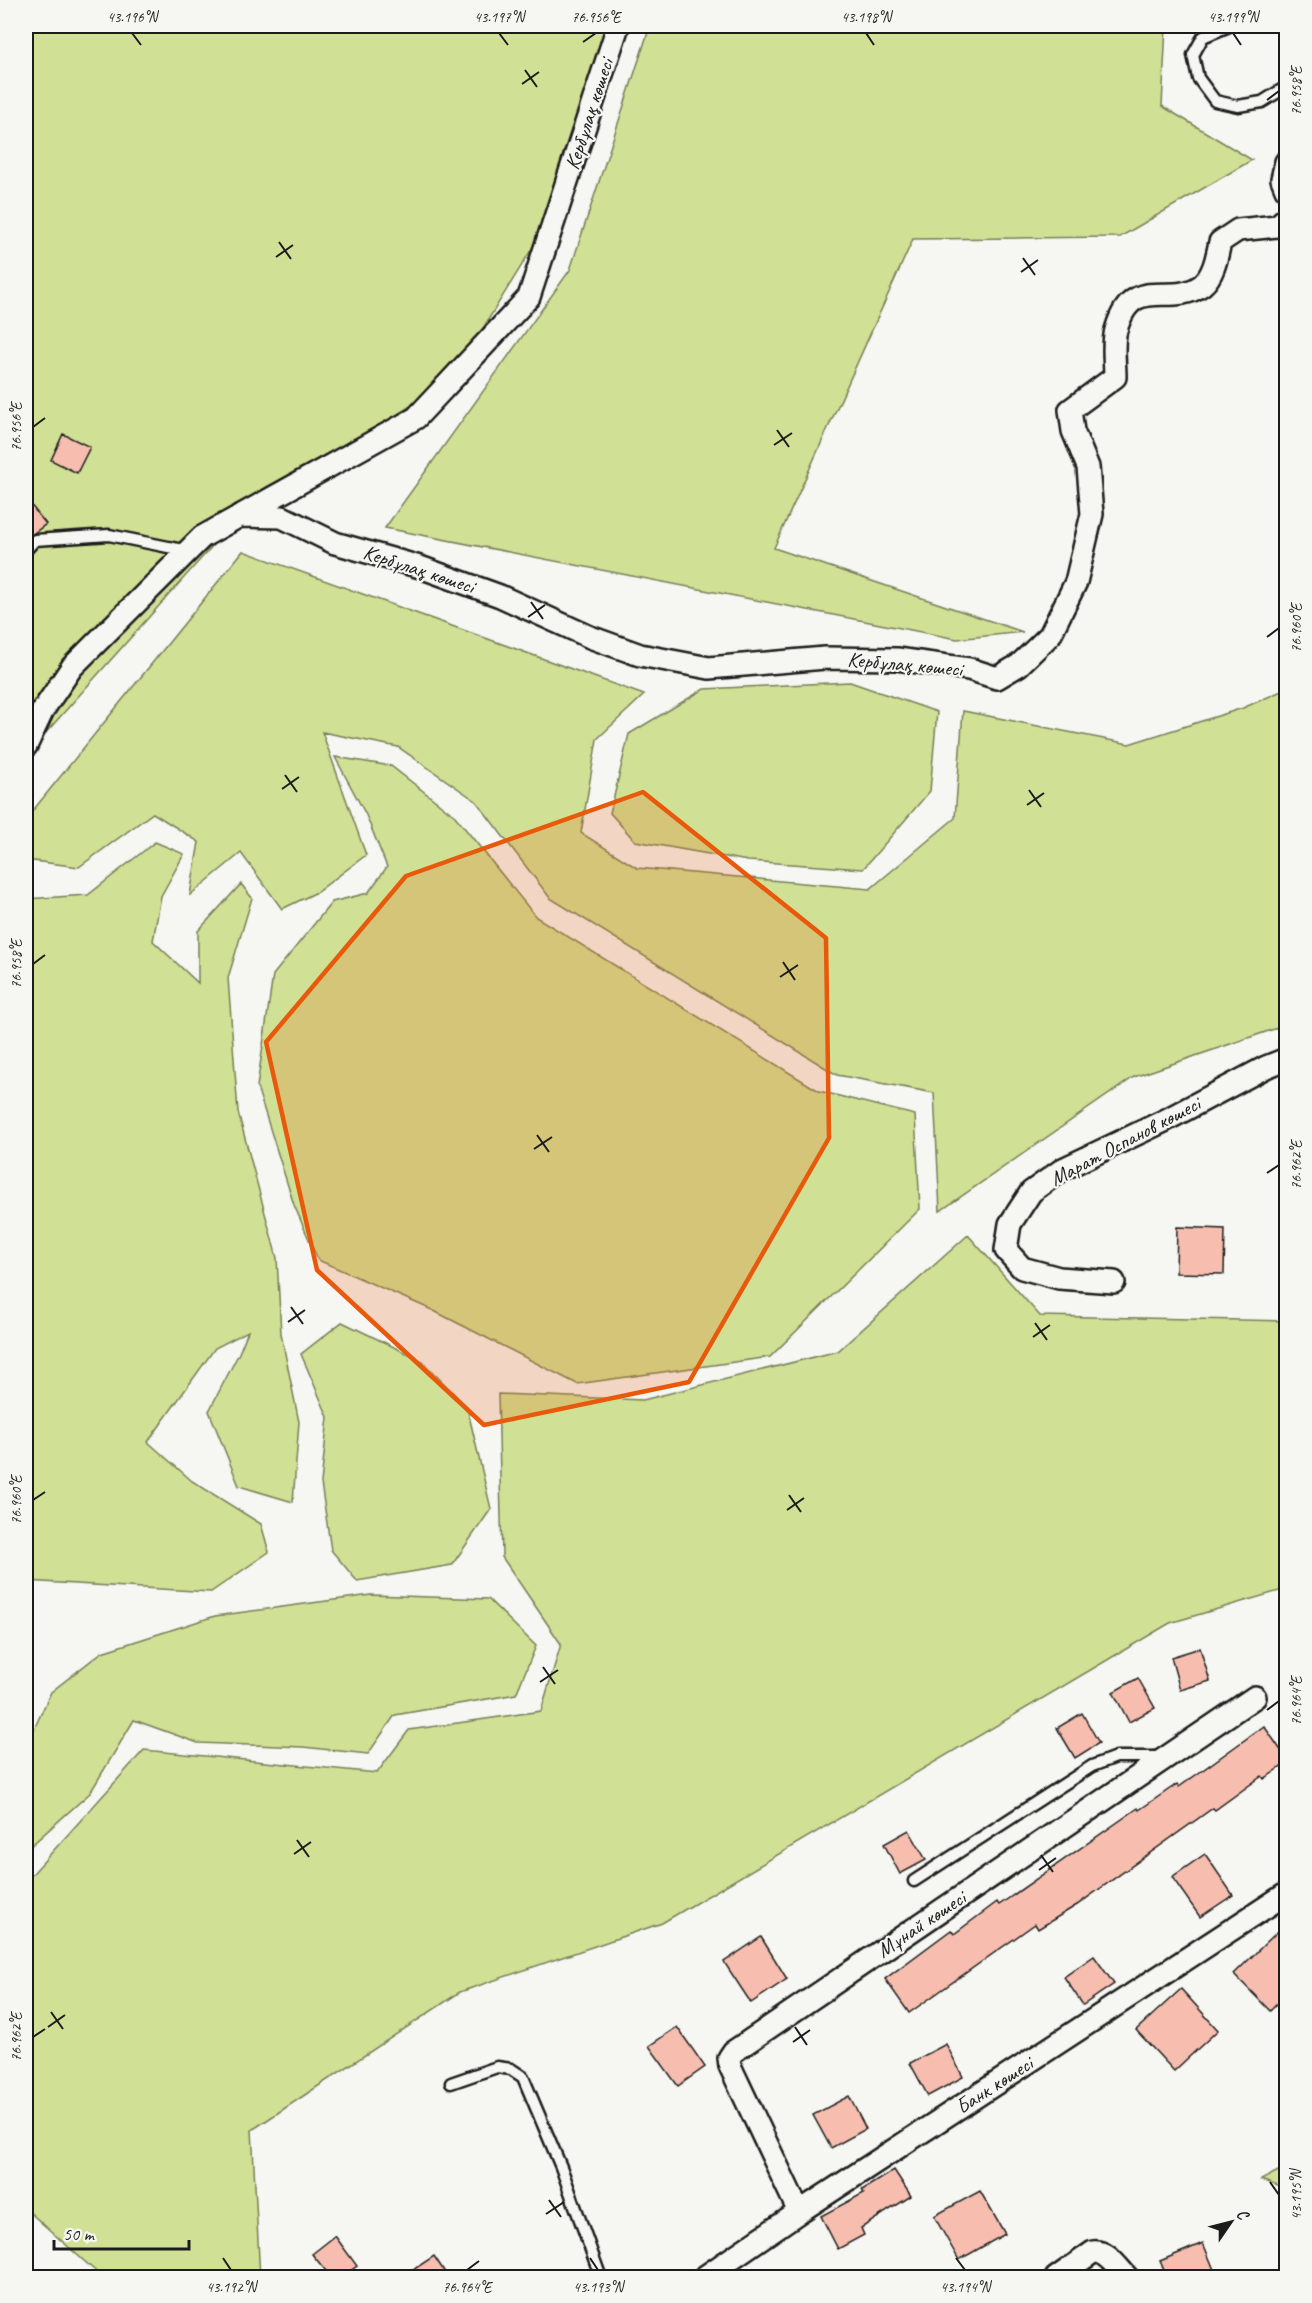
<svg xmlns="http://www.w3.org/2000/svg" width="1312" height="2303" viewBox="0 0 1312 2303" font-family="Caveat,sans-serif">
<style>
.green{fill:#d0e094;stroke:#767e58;stroke-width:1.5}
.building{fill:#f7beaf;stroke:#1c1c1c;stroke-width:1.5}
.lines{fill:none;stroke-linecap:round;stroke-linejoin:round}
.lane-casing{stroke:#1c1c1c;stroke-width:15}
.street-casing{stroke:#1c1c1c;stroke-width:26}
.lane{stroke:#f6f6f2;stroke-width:10}
.street{stroke:#f6f6f2;stroke-width:21}
.marked{fill:#e8590c;fill-opacity:0.2;stroke:#e8590c;stroke-width:4.5;stroke-linejoin:round}
.ticks{fill:none;stroke:#1c1c1c;stroke-width:2}
.labels{text-anchor:middle;dominant-baseline:central;stroke-width:4.5;stroke-linejoin:round;paint-order:stroke}
.street-label{font-size:21px;fill:#1c1c1c;stroke:#f6f6f2}
.neatline{fill:none;stroke:#1c1c1c;stroke-width:2}
.ticks-label{font-size:15px;text-anchor:middle;fill:#1c1c1c}
</style>
<rect width="100%" height="100%" fill="#f6f6f2"/>
<filter id="ink" filterUnits="userSpaceOnUse"><feTurbulence type="fractalNoise" baseFrequency=".0167" numOctaves="2"/><feDisplacementMap in="SourceGraphic" scale="12" xChannelSelector="R" yChannelSelector="G"/><feConvolveMatrix kernelMatrix="1 2 1 2 8 2 1 2 1" color-interpolation-filters="sRGB"/></filter>
<g filter="url(#ink)">
<path class="green" d="M26,26H607L564,185L549,221L451,380L239,516L26,755Z
M650,26H1166L1162,106L1252,160L1120,237L913,239L774,548L1023,632L957,639L385,528L570,270Z
M243,551L644,695L597,739L581,833L637,868L870,889L955,818L963,711L1129,744L1243,708L1286,689V1025L1134,1077L940,1211L934,1093L837,1075L550,898L476,801L398,747L322,732L366,855L317,892L282,909L241,853L190,895L199,842L153,813L79,867L26,860V819Z
M850,682L937,712L930,791L863,869L748,861L635,841L610,813L629,734L704,689Z
M335,757L391,766L455,816L536,917L819,1091L915,1115L920,1209L770,1357L577,1384L432,1310L318,1260L294,1205L257,1087L273,975L332,902L368,893L387,867L366,815Z
M155,842L184,854L161,896L153,941L198,983V931L241,884L252,898L228,978L238,1112L277,1258L281,1334L299,1422L293,1502L239,1486L209,1411L239,1353L248,1331L215,1348L148,1442L192,1481L261,1524L269,1552L211,1592L26,1581V899L88,895Z
M968,1235L1040,1316L1286,1321V1589L1170,1623L662,1923L460,1992L252,2130L260,2277H102L26,2209V2063L34,2052L26,2030V1881L144,1750L377,1773L409,1730L541,1711L561,1644L502,1557L498,1394L643,1400L838,1351Z
M342,1322L421,1360L467,1407L491,1509L452,1565L357,1581L331,1550L321,1483L328,1417L301,1354Z
M371,1595L488,1599L536,1646L516,1694L395,1715L368,1754L303,1747L198,1743L134,1720L90,1793L26,1850V1747L51,1692L102,1652L215,1616Z
M1286,2167V2189L1261,2180Z"/>
<path class="building" d="M63,434L90,447L77,473L51,460Z
M26,499L46,524L26,539Z
M1177,1227L1225,1229L1224,1274L1176,1273Z
M1200,1648L1210,1681L1180,1690L1171,1657Z
M1138,1678L1155,1708L1129,1722L1113,1692Z
M1082,1713L1099,1743L1075,1758L1057,1728Z
M1264,1726L1287,1759V1763L1264,1779L1262,1776L1215,1810L1213,1808L1077,1905L1038,1929L1035,1924L909,2013L885,1979L951,1930L954,1934L997,1902L999,1905L1138,1808L1139,1810L1177,1784L1179,1787Z
M909,1830L926,1860L900,1874L884,1844Z
M1205,1854L1233,1895L1200,1917L1172,1877Z
M1277,1932L1287,1942V1994L1270,2011L1234,1974Z
M761,1937L787,1979L751,2003L724,1962Z
M1094,1956L1114,1984L1083,2005L1064,1977Z
M1181,1989L1218,2030L1174,2071L1136,2030Z
M677,2027L705,2067L678,2086L649,2046Z
M946,2044L963,2077L928,2096L910,2063Z
M849,2096L866,2129L831,2148L813,2115Z
M894,2170L911,2196L861,2228L864,2235L838,2249L821,2216L864,2193L862,2190Z
M980,2191L1005,2234L959,2260L934,2216Z
M335,2236L357,2266L342,2277H331L312,2254Z
M1203,2243L1217,2277H1167L1160,2261Z
M434,2256L448,2277H402Z"/>
<g class="lines">
<defs>
<path id="lane" d="M1229,26L1203,37L1193,55L1198,78L1215,101L1238,106L1262,102L1286,87
M26,550L35,540L109,535L188,551
M914,1881L1092,1766L1116,1757H1163
M451,2083L497,2067L511,2069L523,2077L561,2167L601,2278"/>
<path id="street" d="M1286,162L1282,179L1286,189
M239,516L282,517L335,543L420,567L500,596L590,637L640,655L709,668L825,658L897,659L969,669L997,678L1019,665L1050,635L1076,582L1092,514L1088,467L1073,431L1070,410L1115,377C1115,362 1112,344 1116,330C1133,271 1169,309 1202,285C1214,275 1217,256 1220,242L1238,230L1277,226L1286,218
M26,746L43,710L72,667L202,537L416,418L529,297L618,26
M1114,1282L1059,1278L1022,1268L1006,1250L1010,1224L1031,1192L1063,1169L1164,1121L1266,1067L1286,1059
M799,2212L730,2066L729,2058L733,2052L1255,1697
M703,2278L799,2212L1286,1894
M1056,2278L1093,2252C1107,2250 1118,2268 1128,2278"/>
</defs>
<use href="#lane" class="lane-casing"/>
<use href="#street" class="street-casing"/>
<use href="#lane" class="lane"/>
<use href="#street" class="street"/>
</g>
</g>
<path class="marked" d="M643,792L826,938L829,1138L689,1382L484,1425L317,1270L266,1042L406,876Z"/>
<path class="ticks" d="M132,33L141,45M499,33L508,45M866,33L874,45M1233,33L1241,45M583,42L596,33M525,70L537,87M522,84L539,72M1267,100L1279,91M279,242L291,259M276,257L293,245M1023,258L1035,275M1021,272L1038,260M33,427L45,418M777,430L789,447M774,445L792,433M531,602L543,619M528,617L545,605M1267,637L1279,628M285,775L297,792M282,789L299,777M1029,790L1041,807M1027,805L1044,793M783,962L795,980M33,964L45,955M780,977L798,965M537,1135L549,1152M534,1149L552,1137M1267,1173L1279,1165M291,1307L303,1324M288,1322L305,1310M1035,1323L1047,1340M1033,1337L1050,1325M789,1495L801,1512M33,1500L45,1492M787,1510L804,1498M543,1667L555,1684M540,1682L558,1670M1267,1710L1279,1701M297,1840L309,1857M294,1854L311,1842M1041,1855L1053,1872M1039,1870L1056,1858M51,2012L63,2029M48,2027L65,2015M795,2027L807,2045M33,2037L45,2029M793,2042L810,2030M1270,2182L1279,2195M549,2200L561,2217M546,2214L564,2202M223,2258L231,2270M590,2258L598,2270M956,2258L965,2270M467,2270L479,2261"/>
<g class="labels">
<g class="street-label">
<text transform="translate(589 114) rotate(-72)">Кербұлақ көшесі</text>
<text transform="translate(419 569) rotate(18)">Кербұлақ көшесі</text>
<text transform="translate(905 664) rotate(5)">Кербұлақ көшесі</text>
<text transform="translate(1125 1141) rotate(-28)">Марат Оспанов көшесі</text>
<text transform="translate(921 1924) rotate(-34)">Мұнай көшесі</text>
<text transform="translate(994 2085) rotate(-33)">Банк көшесі</text>
</g>
</g>
<rect width="1312" height="2303" fill="none" stroke="#f6f6f2" stroke-width="66"/>
<g transform="translate(1231 2222) rotate(55)" stroke="#f6f6f2" stroke-width="4.5" paint-order="stroke">
<path d="M0-4.5L10 22L0 15L-10 22Z" fill="#1c1c1c"/>
<text y="-9" font-size="16" font-weight="bold" text-anchor="middle" fill="#1c1c1c">С</text>
</g>
<path d="M54 2240v9h135v-9" fill="none" stroke="#1c1c1c" stroke-width="3"/>
<text x="63" y="2240" font-size="18" fill="#1c1c1c" stroke="#f6f6f2" stroke-width="4.5" paint-order="stroke">50 m</text>
<rect x="33" y="33" width="1246" height="2237" class="neatline"/>
<g class="ticks-label">
<text x="132" y="22">43.196°N</text>
<text x="499" y="22">43.197°N</text>
<text x="596" y="22">76.956°E</text>
<text x="866" y="22">43.198°N</text>
<text x="1233" y="22">43.199°N</text>
<text transform="translate(1296 91) rotate(-90)" y="5">76.958°E</text>
<text transform="translate(16 427) rotate(-90)" y="5">76.956°E</text>
<text transform="translate(1296 628) rotate(-90)" y="5">76.960°E</text>
<text transform="translate(16 964) rotate(-90)" y="5">76.958°E</text>
<text transform="translate(1296 1165) rotate(-90)" y="5">76.962°E</text>
<text transform="translate(16 1500) rotate(-90)" y="5">76.960°E</text>
<text transform="translate(1296 1701) rotate(-90)" y="5">76.964°E</text>
<text transform="translate(16 2037) rotate(-90)" y="5">76.962°E</text>
<text transform="translate(1296 2195) rotate(-90)" y="5">43.195°N</text>
<text x="231" y="2292">43.192°N</text>
<text x="467" y="2292">76.964°E</text>
<text x="598" y="2292">43.193°N</text>
<text x="965" y="2292">43.194°N</text>
</g>
</svg>
